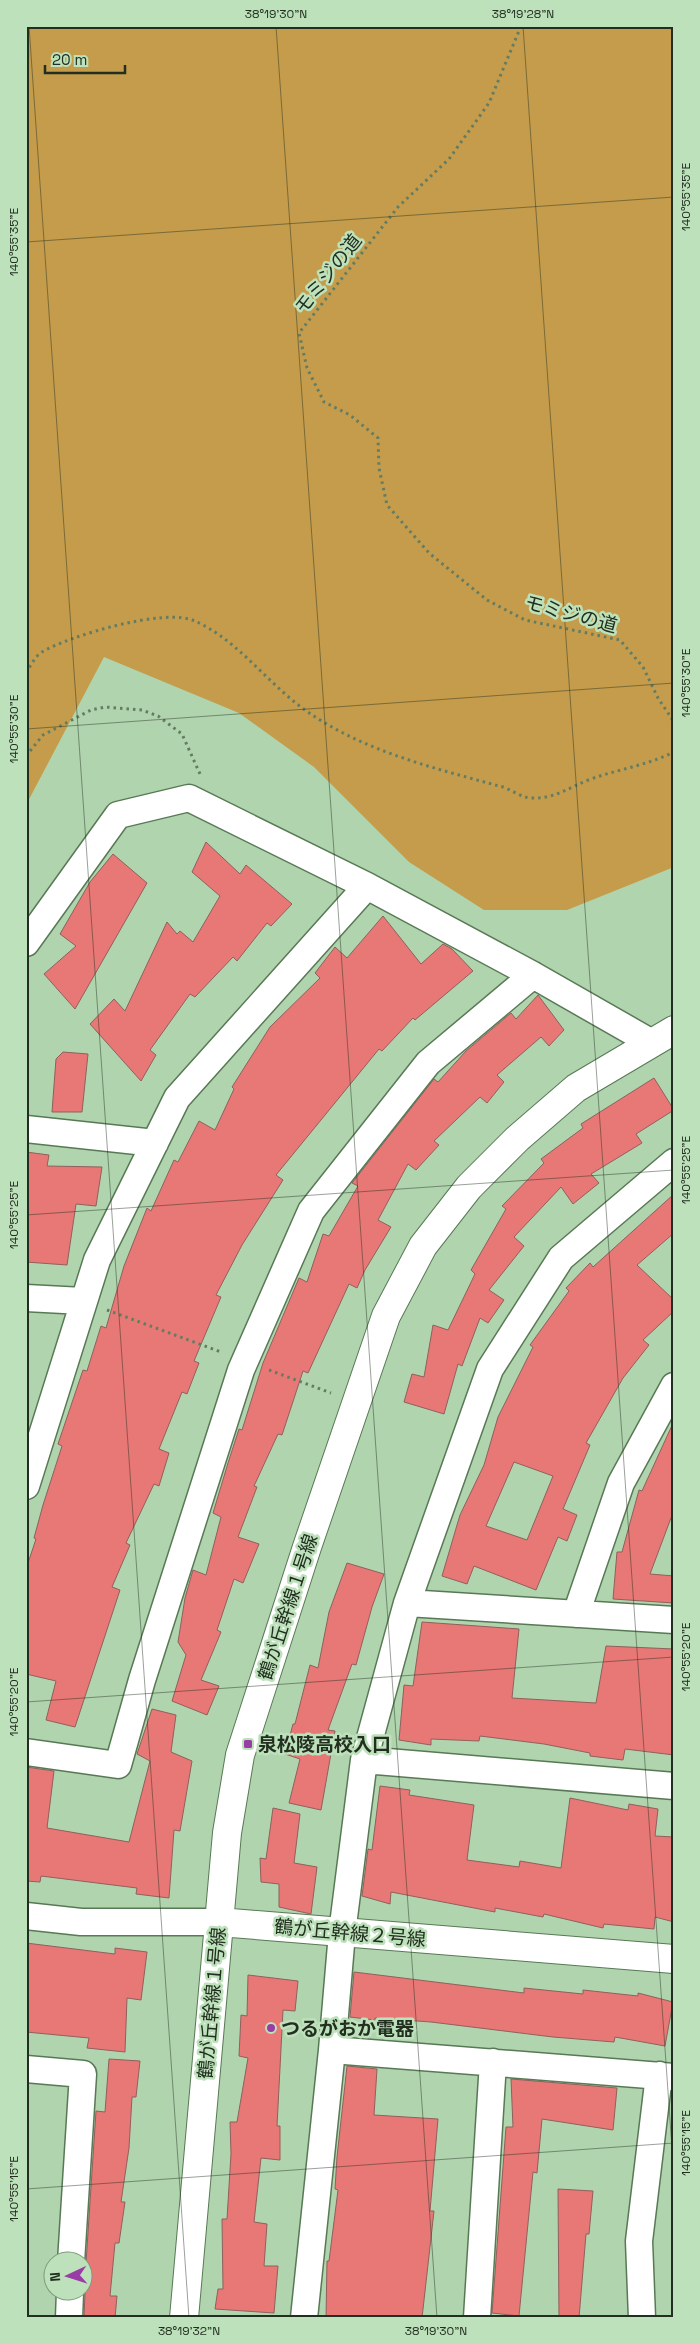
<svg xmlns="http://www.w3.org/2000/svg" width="700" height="2344" viewBox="0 0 700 2344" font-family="'Space Grotesk','Noto Sans JP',sans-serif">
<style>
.green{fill:#c49c4b}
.building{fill:#e77876;stroke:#915f5d;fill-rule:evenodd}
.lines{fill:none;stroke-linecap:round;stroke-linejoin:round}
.street-casing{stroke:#587955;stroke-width:29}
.secondary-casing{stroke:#587955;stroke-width:30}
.path{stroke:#647c62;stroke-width:3;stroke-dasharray:2.5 4;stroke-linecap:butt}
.street{stroke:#fff;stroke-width:26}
.secondary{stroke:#fff;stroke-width:28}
.ticks{fill:none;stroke:#222f20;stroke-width:1;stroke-opacity:0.45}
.poi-dot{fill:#993ca6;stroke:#bde1ba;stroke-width:2}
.labels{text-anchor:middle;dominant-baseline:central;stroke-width:5;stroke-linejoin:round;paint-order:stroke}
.street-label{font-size:19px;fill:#222f20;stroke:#bde1ba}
.poi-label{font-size:19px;font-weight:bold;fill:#222f20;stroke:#bde1ba;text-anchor:start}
.neatline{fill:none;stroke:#222f20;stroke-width:2}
.ticks-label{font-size:12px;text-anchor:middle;fill:#222f20}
</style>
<rect width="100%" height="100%" fill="#b0d4ad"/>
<path class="green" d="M26,26H674V867L567,910H484L409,862L314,767L239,713L104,657L26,805Z"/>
<path class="building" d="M206,842L240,874L246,865L292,904L271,926L267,923L237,961L233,957L195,997L190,994L150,1050L156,1055L141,1081L90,1024L114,999L125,1011L167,922L177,934L180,931L193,942L220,896L192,872Z
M113,854L147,883L75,1009L44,974L76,946L60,934L90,882Z
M383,916L421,964L443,944L452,949L473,971L415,1020L413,1018L382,1051L379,1049L276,1175L283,1180L242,1245L216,1295L221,1297L194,1361L199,1363L187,1394L182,1392L159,1449L169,1453L159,1486L154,1484L126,1543L130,1545L112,1587L120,1590L75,1727L46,1720L56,1681L26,1674V1569L36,1539L34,1538L43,1505L62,1446L58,1444L83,1370L87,1371L101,1326L106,1328L124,1266L147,1208L151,1211L174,1160L178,1162L199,1121L215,1130L234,1089L232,1087L270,1027L320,978L315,973L335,947L347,958Z
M538,995L564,1030L549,1046L541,1037L497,1075L504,1082L487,1103L480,1097L434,1141L439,1145L416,1170L408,1164L378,1220L391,1227L365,1270L357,1288L349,1284L308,1373L303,1371L282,1435L278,1434L254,1486L257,1487L238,1537L259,1544L243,1583L234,1579L217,1630L221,1632L201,1680L219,1686L207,1715L172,1701L186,1655L178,1642L185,1598L193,1570L206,1575L221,1517L213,1513L228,1463L239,1429L242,1430L263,1363L299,1278L307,1282L323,1234L329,1236L358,1186L352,1183L434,1079L438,1082L466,1051L511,1013L516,1019Z
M63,1052L88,1054L82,1112H52L56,1059Z
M654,1078L674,1110L636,1134L642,1143L591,1174L599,1183L573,1204L561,1187L514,1237L524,1246L489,1290L504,1300L488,1323L480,1318L462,1366L458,1364L444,1414L404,1402L412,1374L424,1377L433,1325L448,1330L475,1274L471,1270L506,1209L502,1206L544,1163L541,1159L583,1128L581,1124Z
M26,1152L49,1155L47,1166L102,1167L96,1206L76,1204L67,1265L26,1262Z
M674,1194V1233L637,1265L674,1300V1311L643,1340L649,1345L623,1378L586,1443L590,1445L563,1509L577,1515L567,1541L558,1537L536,1590L474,1566L467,1584L442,1576L460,1515L484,1465L498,1417L533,1347L530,1345L569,1291L566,1288L590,1263L593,1267ZM514,1462L553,1476L527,1540L486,1526Z
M674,1421V1510L650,1574L674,1576V1603L613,1599L617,1552H622L639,1490L642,1491Z
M347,1563L384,1574L372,1607L356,1665L352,1664L328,1730L335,1731L321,1810L289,1803L300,1759L285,1754L293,1724H295L310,1665L318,1668L329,1612Z
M422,1622L519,1629L512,1698L596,1703L606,1646L674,1649V1755L625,1749L623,1760L590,1756V1753L544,1744L480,1736L479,1741L431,1739V1745L399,1740L404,1685L413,1686Z
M152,1709L176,1715L171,1752L192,1761L180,1831L174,1830L169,1898L136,1894L137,1888L41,1876L40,1882L26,1881V1767L54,1771L47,1828L129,1842L150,1761L137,1754Z
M380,1786L410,1790L409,1795L474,1805L467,1860L519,1867L520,1861L561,1868L570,1798L628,1810L629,1804L658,1809L655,1836L674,1837V1922L655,1917L654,1929L604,1924L603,1928L544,1914L543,1917L495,1908V1912L391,1892L390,1904L362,1896L368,1849L372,1850Z
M273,1808L300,1814L294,1863L317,1867L311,1914L279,1907V1884L261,1882L260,1858L266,1859Z
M26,1943L115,1954V1948L147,1952L141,2000L127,1998L125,2052L87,2048L89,2038L26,2032Z
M354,1972L524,1993V1988L583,1994V1990L638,1996V1993L673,2002L665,2046L615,2037L614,2042L553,2037L431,2022L375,2018V2020L350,2017Z
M248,1975L298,1981L295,2011L283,2010L277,2126H280V2160L261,2158L254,2222L267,2224L264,2266H278L274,2313L215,2309L218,2289H223L222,2219H227L231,2154L230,2122H237L248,2058L239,2056L241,2015L247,2016Z
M109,2059L140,2061L136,2097H132L129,2148L121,2202H125L119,2243H115L110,2296H117L115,2318H84L85,2293L82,2271L86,2263L96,2111L105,2112Z
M347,2066L377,2069L374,2115L438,2119L430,2211H434L422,2318H326L327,2261H329L338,2190L335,2189L337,2157Z
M511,2079L617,2088L613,2130L542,2119L537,2173L533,2172L519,2316L492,2313L506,2127H513Z
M558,2189L593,2191L589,2234H586L579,2318H559Z"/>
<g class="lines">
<defs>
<path id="street" d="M26,943L118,815L189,798L367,886L533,975L652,1043
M26,1129L155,1143
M674,1162L561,1258L490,1369L407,1603L364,1760L342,1933L332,2050L674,2077
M26,1298L83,1301
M26,1486L97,1260L177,1098L367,886
M407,1603L674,1620
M576,1614L621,1483L674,1386
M26,1752L118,1765L142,1680L241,1370L311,1211L428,1063L533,975
M364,1760L674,1786
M26,1916L81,1922H219
M26,2069L83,2074L71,2262
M69,2318L70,2292
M304,2318L332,2050
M477,2318L493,2062
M642,2318L639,2241L659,2075"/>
<path id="secondary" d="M219,1922L674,1959
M184,2318L227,1833L240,1755L307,1547L386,1316L423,1246L469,1187L517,1139L576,1088L674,1030"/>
</defs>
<use href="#street" class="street-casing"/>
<use href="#secondary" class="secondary-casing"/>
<path class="path" d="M521,26L489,103L449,159L398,207L299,333L307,368L324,402L350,415L378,438L379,468L387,505L429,553L487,600L525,620L620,640L643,667L658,698L674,722
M26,673C30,667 35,656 42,652C69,636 165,607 195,621C235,639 263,677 297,704C355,749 430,767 499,786C510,788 521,798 531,798C556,799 569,787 591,779C619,769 648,765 674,752
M26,756L43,735L91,710L105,707L142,710L158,716L182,734L200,774
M107,1310L221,1352
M269,1370L331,1393"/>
<use href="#street" class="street"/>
<use href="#secondary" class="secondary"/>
</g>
<path class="ticks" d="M29,26L189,2318M276,26L437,2318M523,26L674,2177M26,242L674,197M26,729L674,683M26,1215L674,1170M26,1702L674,1657M26,2189L674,2143"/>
<g class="poi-dot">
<rect x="243" y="1739" width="10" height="10" rx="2.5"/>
<circle cx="271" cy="2028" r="5"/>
</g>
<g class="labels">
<g class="street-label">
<text transform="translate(328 274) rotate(-52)">モミジの道</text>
<text transform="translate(571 614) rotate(15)">モミジの道</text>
<text transform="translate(288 1607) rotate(-72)">鶴が丘幹線１号線</text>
<text transform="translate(350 1933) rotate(5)">鶴が丘幹線２号線</text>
<text transform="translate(212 2003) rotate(-85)">鶴が丘幹線１号線</text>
</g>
<g class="poi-label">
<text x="258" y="1744">泉松陵高校入口</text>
<text x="281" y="2028">つるがおか電器</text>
</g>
</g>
<rect width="700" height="2344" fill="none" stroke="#bde1ba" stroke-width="55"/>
<g transform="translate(68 2276) rotate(266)"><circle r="24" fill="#bde1ba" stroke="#7f9a7c"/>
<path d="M0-4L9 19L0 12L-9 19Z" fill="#993ca6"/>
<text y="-8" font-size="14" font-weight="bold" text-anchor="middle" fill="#222f20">N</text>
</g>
<path d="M45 65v8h80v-8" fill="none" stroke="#222f20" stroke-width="2.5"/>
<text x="52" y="65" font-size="15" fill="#222f20" stroke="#bde1ba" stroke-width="4" paint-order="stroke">20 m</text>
<rect x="28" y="28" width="644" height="2288" class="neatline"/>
<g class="ticks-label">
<text x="276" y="18">38°19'30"N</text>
<text x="523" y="18">38°19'28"N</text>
<text transform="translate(686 197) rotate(-90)" y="4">140°55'35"E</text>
<text transform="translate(14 242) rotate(-90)" y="4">140°55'35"E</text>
<text transform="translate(686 683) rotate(-90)" y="4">140°55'30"E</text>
<text transform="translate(14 729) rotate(-90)" y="4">140°55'30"E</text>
<text transform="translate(686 1170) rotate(-90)" y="4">140°55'25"E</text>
<text transform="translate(14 1215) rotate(-90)" y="4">140°55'25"E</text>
<text transform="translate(686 1657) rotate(-90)" y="4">140°55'20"E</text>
<text transform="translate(14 1702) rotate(-90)" y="4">140°55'20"E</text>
<text transform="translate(686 2143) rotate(-90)" y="4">140°55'15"E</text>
<text transform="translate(14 2189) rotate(-90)" y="4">140°55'15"E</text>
<text x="189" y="2335">38°19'32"N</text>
<text x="436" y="2335">38°19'30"N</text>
</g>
</svg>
